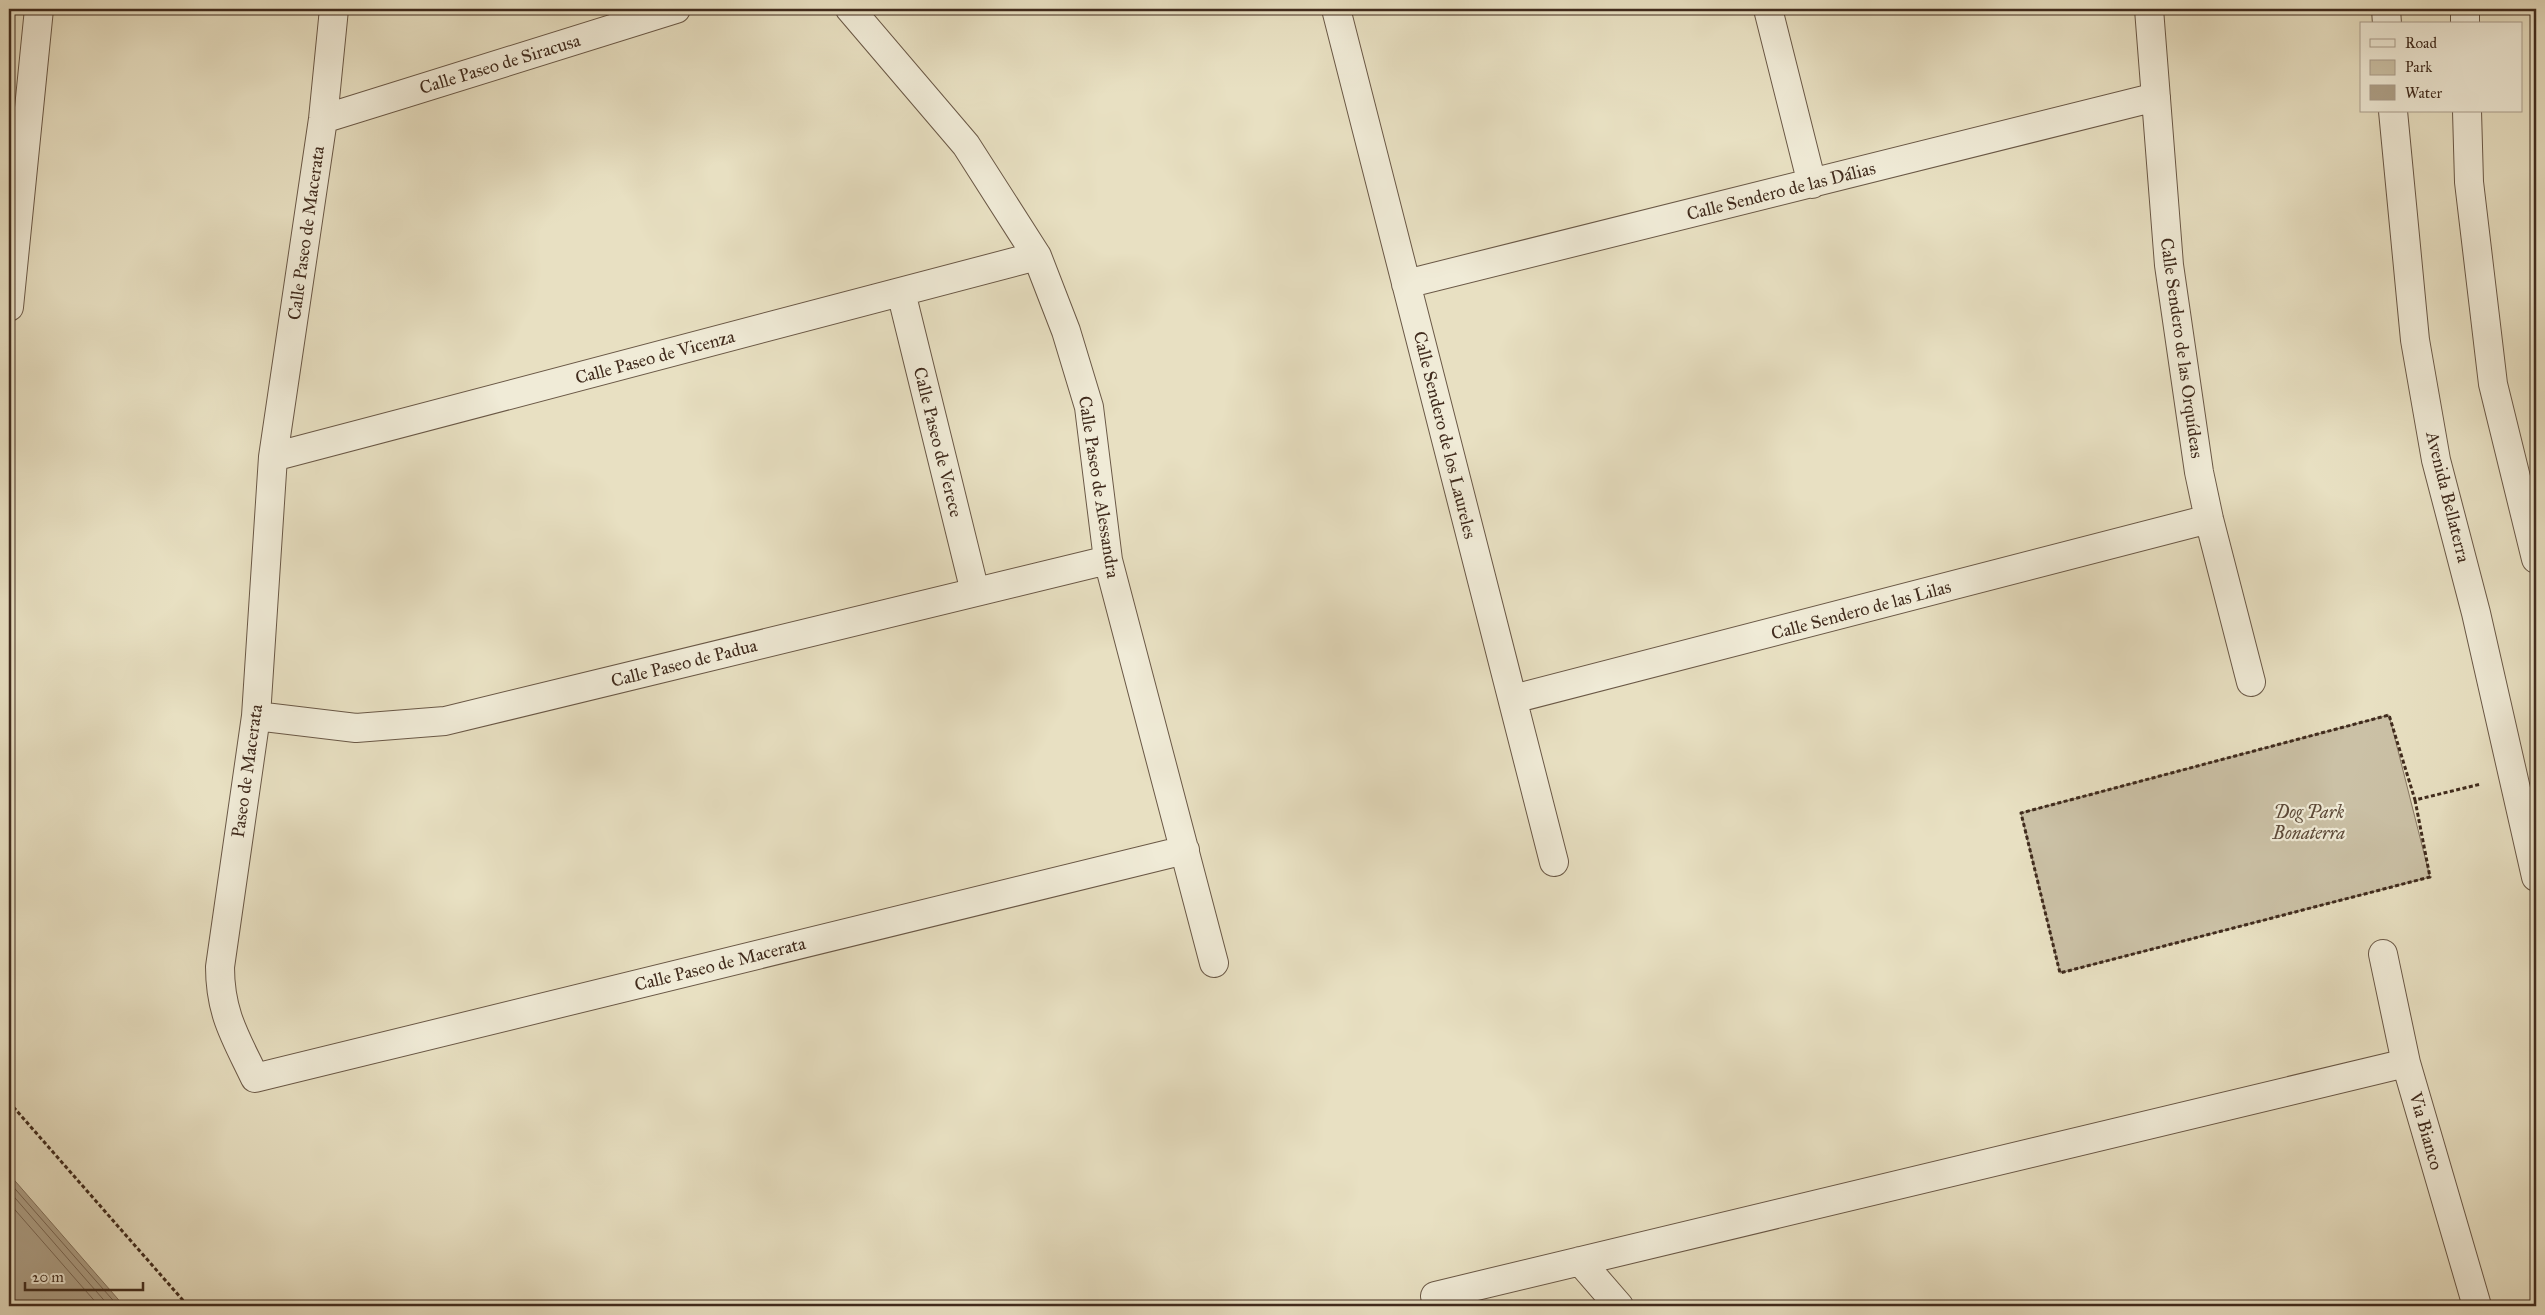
<svg xmlns="http://www.w3.org/2000/svg" width="2545" height="1315" viewBox="0 0 2545 1315" font-family="'IM FELL Great Primer',serif">
<style>
.green{fill:#cbc1a6;stroke:#867662}
.water{fill:#afa28a;stroke:#83725e}
.lines{fill:none;stroke-linecap:round;stroke-linejoin:round}
.shore{stroke:#786654;stroke-width:1}
.minor-casing{stroke:#6a5846;stroke-width:30}
.tertiary-casing{stroke:#6a5846;stroke-width:30}
.path{stroke:#402b1d;stroke-width:3;stroke-dasharray:4 2.5;stroke-linecap:butt}
.minor{stroke:#f0ebd7;stroke-width:28}
.tertiary{stroke:#f0ebd7;stroke-width:28}
.labels{text-anchor:middle;dominant-baseline:central;stroke-width:4.5;stroke-linejoin:round;paint-order:stroke}
.street-label{font-size:18px;fill:#402b1d;stroke:#f0ebd7}
.park-label{font-size:18px;font-style:italic;fill:#5c4938;stroke:#f0ebd7}
</style>
<rect width="100%" height="100%" fill="#e8e0c2"/>
<filter id="stains"><feTurbulence type="fractalNoise" baseFrequency=".004" numOctaves="4"/><feColorMatrix values="0 0 0 0 .2 0 0 0 0 .09 0 0 0 0 .02 0 0 0 .5 -.17"/></filter>
<radialGradient id="worn" r=".72"><stop offset=".6" stop-color="#630" stop-opacity="0"/><stop offset="1" stop-color="#630" stop-opacity=".3"/></radialGradient>
<path class="green" d="M2389,715L2430,877L2060,973L2021,813Z"/>
<path class="water" d="M9,1174L124,1306H9Z"/>
<g class="lines">
<path class="shore" d="M9,1182L118,1306
M9,1191L109,1306
M9,1203L99,1306"/>
<defs>
<path id="minor" d="M334,9L323,119L273,457L256,716L220,967C220,1014 236,1038 255,1078L1185,850
M850,9L966,145L1037,256L1066,331L1089,407L1108,560L1214,963
M1336,9L1554,862
M1768,9L1812,184
M2149,9L2169,265L2199,472L2209,519L2251,682
M323,119L676,9
M1406,284L2156,97
M901,292L975,592
M9,307L39,9
M273,457L1037,256
M1513,699L2209,519
M256,716L356,728L445,721L1108,560
M2383,954L2406,1063L2477,1306
M1580,1261L1619,1306
M1435,1296L2406,1063"/>
<path id="tertiary" d="M2386,9L2387,24
M2465,9V24
M2393,111L2415,340L2436,460L2476,613L2536,877
M2467,111L2469,182L2493,384L2536,559"/>
</defs>
<use href="#minor" class="minor-casing"/>
<use href="#tertiary" class="tertiary-casing"/>
<path class="path" d="M2415,800L2430,877L2060,973L2021,813L2389,715L2415,800L2481,784
M9,1102L188,1306"/>
<use href="#minor" class="minor"/>
<use href="#tertiary" class="tertiary"/>
</g>
<g class="labels">
<g class="street-label">
<text transform="translate(500 64) rotate(-17)">Calle Paseo de Siracusa</text>
<text transform="translate(1781 191) rotate(-14)">Calle Sendero de las Dálias</text>
<text transform="translate(306 233) rotate(-82)">Calle Paseo de Macerata</text>
<text transform="translate(2182 348) rotate(82)">Calle Sendero de las Orquídeas</text>
<text transform="translate(655 357) rotate(-15)">Calle Paseo de Vicenza</text>
<text transform="translate(1445 435) rotate(76)">Calle Sendero de los Laureles</text>
<text transform="translate(938 442) rotate(76)">Calle Paseo de Verece</text>
<text transform="translate(1099 487) rotate(81)">Calle Paseo de Alessandra</text>
<text transform="translate(2448 497) rotate(76)">Avenida Bellaterra</text>
<text transform="translate(1861 610) rotate(-15)">Calle Sendero de las Lilas</text>
<text transform="translate(684 663) rotate(-14)">Calle Paseo de Padua</text>
<text transform="translate(247 771) rotate(-82)">Paseo de Macerata</text>
<text transform="translate(720 964) rotate(-14)">Calle Paseo de Macerata</text>
<text transform="translate(2426 1131) rotate(74)">Via Bianco</text>
</g>
<g class="park-label">
<text x="2309" y="812">Dog Park<tspan x="2309" dy="21">Bonaterra</tspan></text>
</g>
</g>
<rect width="2545" height="1315" fill="none" stroke="#e8e0c2" stroke-width="30"/>
<rect x="10" y="10" width="2525" height="1295" fill="none" stroke="#402b1d" stroke-width="2.5"/>
<rect x="15" y="15" width="2515" height="1285" fill="none" stroke="#402b1d"/>
<rect x="2360" y="22" width="162" height="90" fill="#f0ebd7" stroke="#aa9e8d"/>
<rect x="2370" y="39" width="25" height="8" fill="#f0ebd7" stroke="#aa9e8d"/>
<text x="2405" y="48" font-size="15" fill="#402b1d">Road</text>
<rect x="2370" y="60" width="25" height="15" fill="#cbc1a6" stroke="#aa9e8d"/>
<text x="2405" y="72" font-size="15" fill="#402b1d">Park</text>
<rect x="2370" y="85" width="25" height="15" fill="#afa28a" stroke="#aa9e8d"/>
<text x="2405" y="98" font-size="15" fill="#402b1d">Water</text>
<path d="M25 1282v8h118v-8" fill="none" stroke="#402b1d" stroke-width="2.5"/>
<text x="32" y="1282" font-size="15" fill="#402b1d" stroke="#f0ebd7" stroke-width="4" paint-order="stroke">20 m</text>
<rect width="100%" height="100%" filter="url(#stains)"/>
<rect width="100%" height="100%" fill="url(#worn)"/>
</svg>
